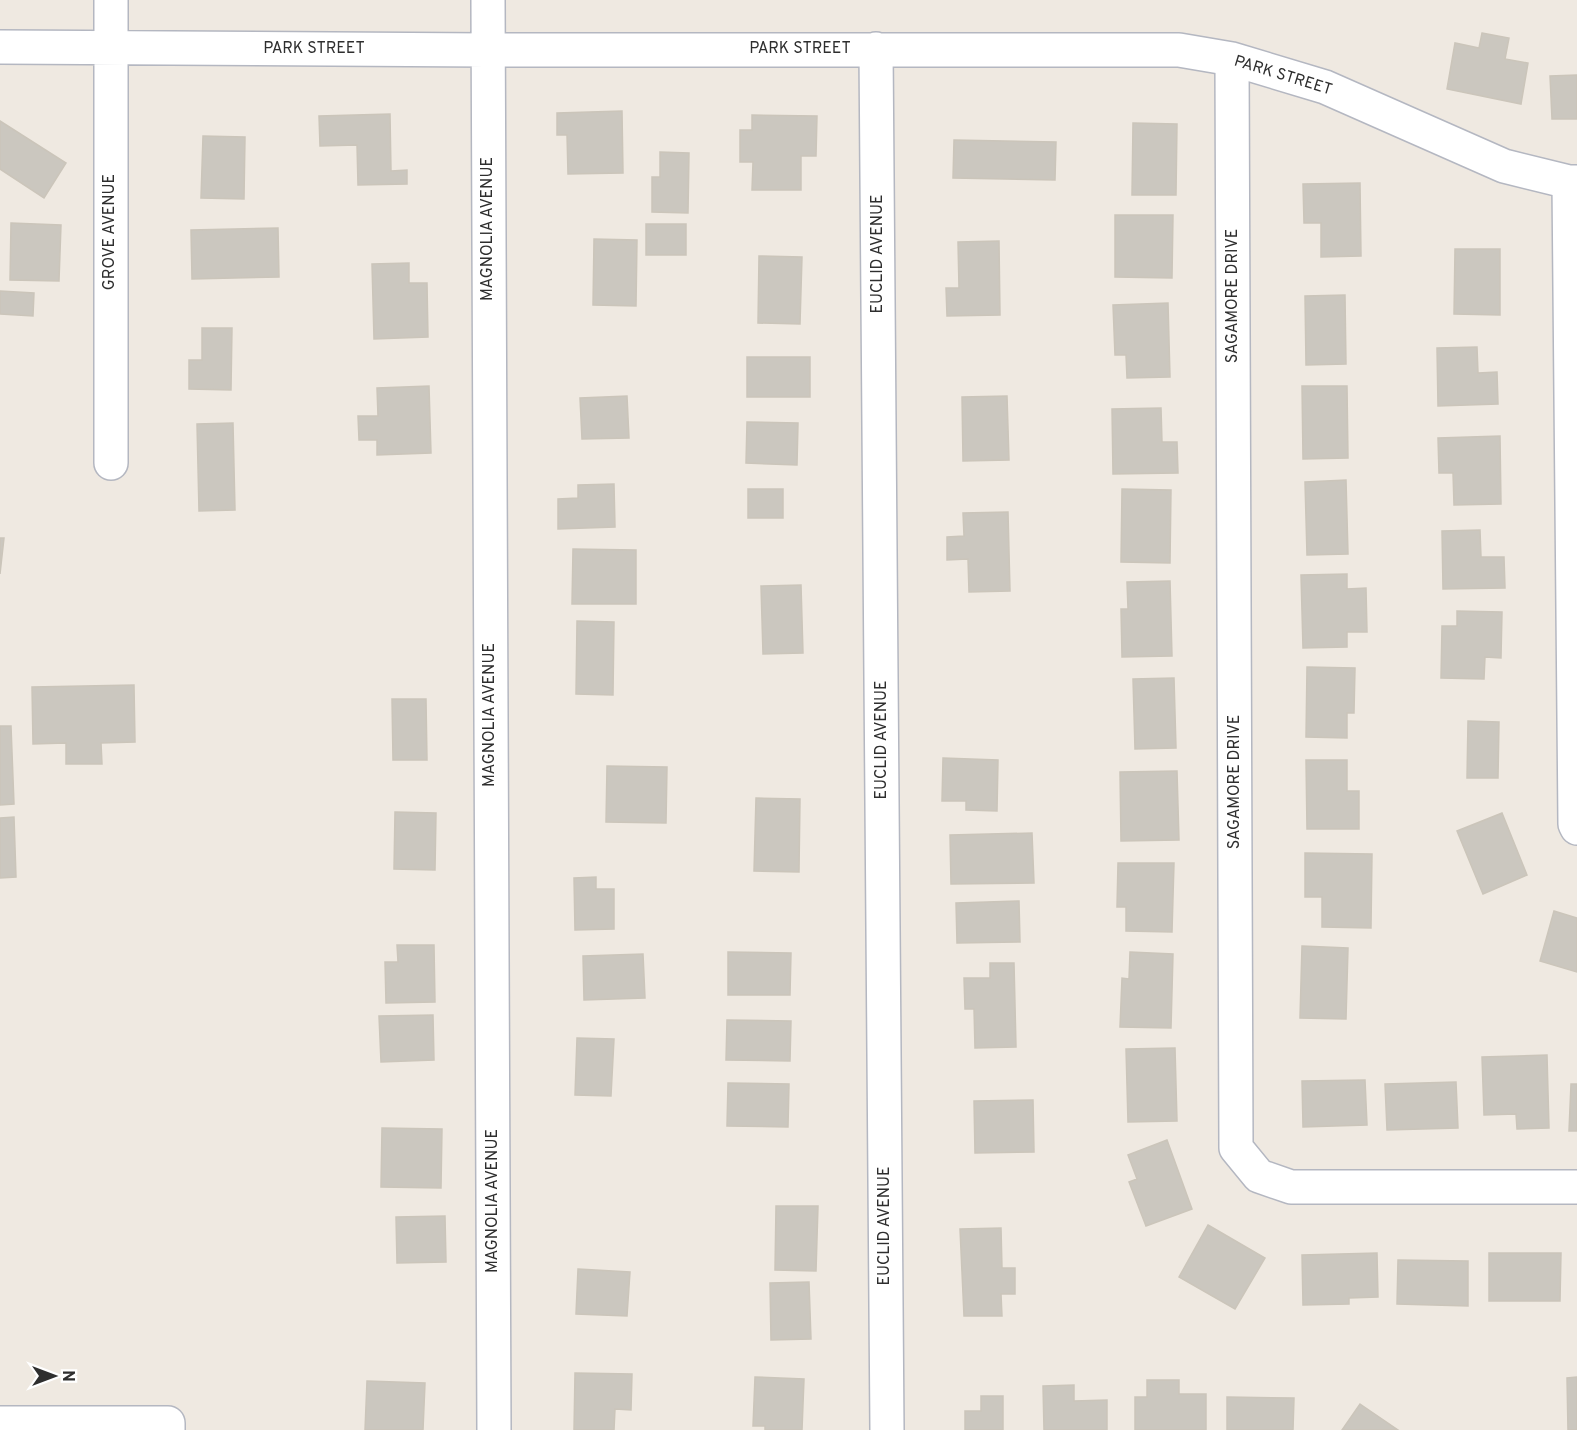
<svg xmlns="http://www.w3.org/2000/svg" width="1577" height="1430" viewBox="0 0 1577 1430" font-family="Overpass,sans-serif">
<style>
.building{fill:#cbc7bf;stroke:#cbc5ba;stroke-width:1.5}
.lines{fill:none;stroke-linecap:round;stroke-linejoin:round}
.minor-casing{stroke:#b4b7c1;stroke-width:36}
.minor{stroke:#fff;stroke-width:33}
.labels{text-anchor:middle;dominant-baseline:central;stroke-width:5;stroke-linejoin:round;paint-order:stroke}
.street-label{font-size:16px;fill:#2e2e2e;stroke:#fff}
</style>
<rect width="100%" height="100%" fill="#efe9e1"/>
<path class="building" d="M1482,33L1509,38L1505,59L1528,63L1521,104L1447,89L1455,43L1479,48Z
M1577,75V119H1552L1550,76Z
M622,111L623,173L568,174L567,135H557V113Z
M390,114L391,171L407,170V184L358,185L357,145L320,146L319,116Z
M752,115L817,116L816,156H801V190H752L753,162H740V130H752Z
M0,121L66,163L44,198L0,169Z
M1133,123L1177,124L1176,195H1132Z
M203,136L245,137L244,199L201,198Z
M954,140L1056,142L1055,180L953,178Z
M660,152L689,153L688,213L652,212V177H660Z
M1360,183L1361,256L1321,257V223H1304L1303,184Z
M1115,215H1173L1172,278L1115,277Z
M11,223L61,225L59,281L10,280Z
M646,224H686V255H646Z
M278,228L279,277L192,279L191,230Z
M594,239L637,240L636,306L593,305Z
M999,241L1000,315L947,316L946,288H959L958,242Z
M1455,249H1500V315L1454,314Z
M759,256L802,257L800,324L758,323Z
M409,263V283H427L428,337L374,339L372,264Z
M0,291L34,293L33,316L0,314Z
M1345,295L1346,364L1306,365L1305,296Z
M1168,303L1170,377L1127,378L1126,355H1115L1113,305Z
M202,328H232L231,390L189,389V360H202Z
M1477,347L1478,373L1497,372L1498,404L1438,406L1437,348Z
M747,357H810V397H747Z
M429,386L431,453L377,455V440H359L358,416H378L377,388Z
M1302,386H1347L1348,458L1303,459Z
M627,396L629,438L582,439L580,398Z
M1007,396L1009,460L963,461L962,397Z
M1161,408L1162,442H1177L1178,473L1113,474L1112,409Z
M747,422L798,423L797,465L746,463Z
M233,423L235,510L199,511L197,424Z
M1500,436L1501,504L1454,505L1453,473H1439L1438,438Z
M1346,480L1348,554L1307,555L1305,482Z
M614,484L615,527L558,529V499L578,498V485Z
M748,489H783V518H748Z
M1122,489L1171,490L1170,563L1121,562Z
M1008,512L1010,591L969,592L968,559L947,560V537L964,536L963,513Z
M1480,530L1481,557H1504L1505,588L1443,589L1442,531Z
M0,538H4L0,574Z
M573,549L636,550V604H572Z
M1347,574V589L1366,588L1367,632H1347V647L1303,648L1301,575Z
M1170,581L1172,656L1122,657L1121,609H1128L1127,582Z
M801,585L803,653L763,654L761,586Z
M1457,611L1502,612L1501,658L1485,657L1484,679L1441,678L1442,626H1457Z
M577,621L614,622L613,695L576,694Z
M1307,667L1355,668L1354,713H1347V738L1306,737Z
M1174,678L1176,748L1135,749L1133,679Z
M134,685L135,742L101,743L102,764H66V743L33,744L32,687Z
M392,699H426L427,760H393Z
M1468,721L1499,722L1498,778H1467Z
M0,726H11L14,804L0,805Z
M943,758L998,760L997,811L966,810V801H942Z
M1306,760H1347V791H1359V829H1307Z
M607,766L667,767L666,823L606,822Z
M1177,771L1179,840L1121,841L1120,772Z
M756,798L800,799L799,872L754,871Z
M395,812L436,813L435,870L394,869Z
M1502,813L1527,875L1483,894L1457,831Z
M14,817L16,877L0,878V818Z
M1032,833L1034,883L951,884L950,835Z
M1305,853L1372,854L1371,928L1322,927V897H1305Z
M1118,863H1174L1172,932L1126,931V907H1117Z
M596,877V889H614V929L575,930L574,878Z
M1019,901L1020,942L957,943L956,903Z
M1554,911L1577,918V972L1540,961Z
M397,945H434L435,1002L386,1003L385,962H398Z
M1302,946L1348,948L1346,1019L1300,1018Z
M728,952L791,953L790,995H728Z
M1130,952L1173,954L1171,1028L1120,1027L1122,978L1129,979Z
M643,954L645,998L584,1000L583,956Z
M990,963H1014L1016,1047L975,1048L974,1009H965L964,978H990Z
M433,1015L434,1060L381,1062L379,1016Z
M727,1020L791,1021L790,1061L726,1060Z
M577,1038L614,1039L611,1096L575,1095Z
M1175,1048L1177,1121L1128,1122L1126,1049Z
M1547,1055L1549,1128L1517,1129L1516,1114L1484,1115L1482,1057Z
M1365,1080L1367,1125L1303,1127L1302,1081Z
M1456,1082L1458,1128L1387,1130L1385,1084Z
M728,1083L789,1084L788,1127L727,1126Z
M1571,1084H1577V1131H1569Z
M1033,1100L1034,1152L975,1153L974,1101Z
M382,1128L442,1129L441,1188L381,1187Z
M1167,1140L1192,1209L1146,1226L1129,1182L1137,1179L1128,1155Z
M776,1206H818L816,1271L775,1270Z
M445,1216L446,1262L397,1263L396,1217Z
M1208,1225L1265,1258L1235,1309L1179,1277Z
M1001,1228L1002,1268H1015V1294H1001L1002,1316H964L960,1229Z
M1377,1253L1378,1297L1349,1298V1304L1303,1305L1302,1255Z
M1489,1253H1561L1560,1301H1489Z
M1398,1260L1468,1261V1306L1397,1304Z
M578,1269L630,1272L627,1316L576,1314Z
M809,1282L811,1339L771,1340L770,1283Z
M575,1373L632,1374L631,1410L615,1409L614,1430H574Z
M755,1377L804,1379L802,1430H765V1426H753Z
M1577,1377V1430H1568L1567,1378Z
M1147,1380H1179V1394H1206V1430H1135V1397H1147Z
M367,1381L425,1383L423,1430H365Z
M1074,1385V1401L1107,1400V1430H1044L1043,1386Z
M981,1396H1003V1430H965V1411H981Z
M1227,1397L1294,1398L1293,1430H1227Z
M1360,1404L1398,1430H1342Z"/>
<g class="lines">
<defs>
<path id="minor" d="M111,0V463
M488,0L494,1430
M0,47L487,50H1179L1232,59L1325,87L1504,166L1569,182H1577
M876,49L887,1430
M1232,59L1236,1148L1259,1176L1291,1187H1577
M1569,182L1575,824L1577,828
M0,1423H168V1430"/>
</defs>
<use href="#minor" class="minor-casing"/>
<use href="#minor" class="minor"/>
</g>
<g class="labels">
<g class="street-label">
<text x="314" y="49">PARK STREET</text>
<text x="800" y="49">PARK STREET</text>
<text transform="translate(1283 76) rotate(17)">PARK STREET</text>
<text transform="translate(488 229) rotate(-90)">MAGNOLIA AVENUE</text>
<text transform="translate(110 232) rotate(-90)">GROVE AVENUE</text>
<text transform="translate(878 254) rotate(-90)">EUCLID AVENUE</text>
<text transform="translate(1233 296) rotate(-90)">SAGAMORE DRIVE</text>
<text transform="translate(490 715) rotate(-90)">MAGNOLIA AVENUE</text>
<text transform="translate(882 740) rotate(-90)">EUCLID AVENUE</text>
<text transform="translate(1235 782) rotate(-90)">SAGAMORE DRIVE</text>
<text transform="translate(493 1201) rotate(-90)">MAGNOLIA AVENUE</text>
<text transform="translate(885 1226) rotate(-90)">EUCLID AVENUE</text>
</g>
</g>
<g transform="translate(54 1376) rotate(90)" stroke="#ffffff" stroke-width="4.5" paint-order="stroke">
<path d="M0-4.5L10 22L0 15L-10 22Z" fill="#2e2e2e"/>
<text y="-9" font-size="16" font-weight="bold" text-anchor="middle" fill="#2e2e2e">N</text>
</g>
</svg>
